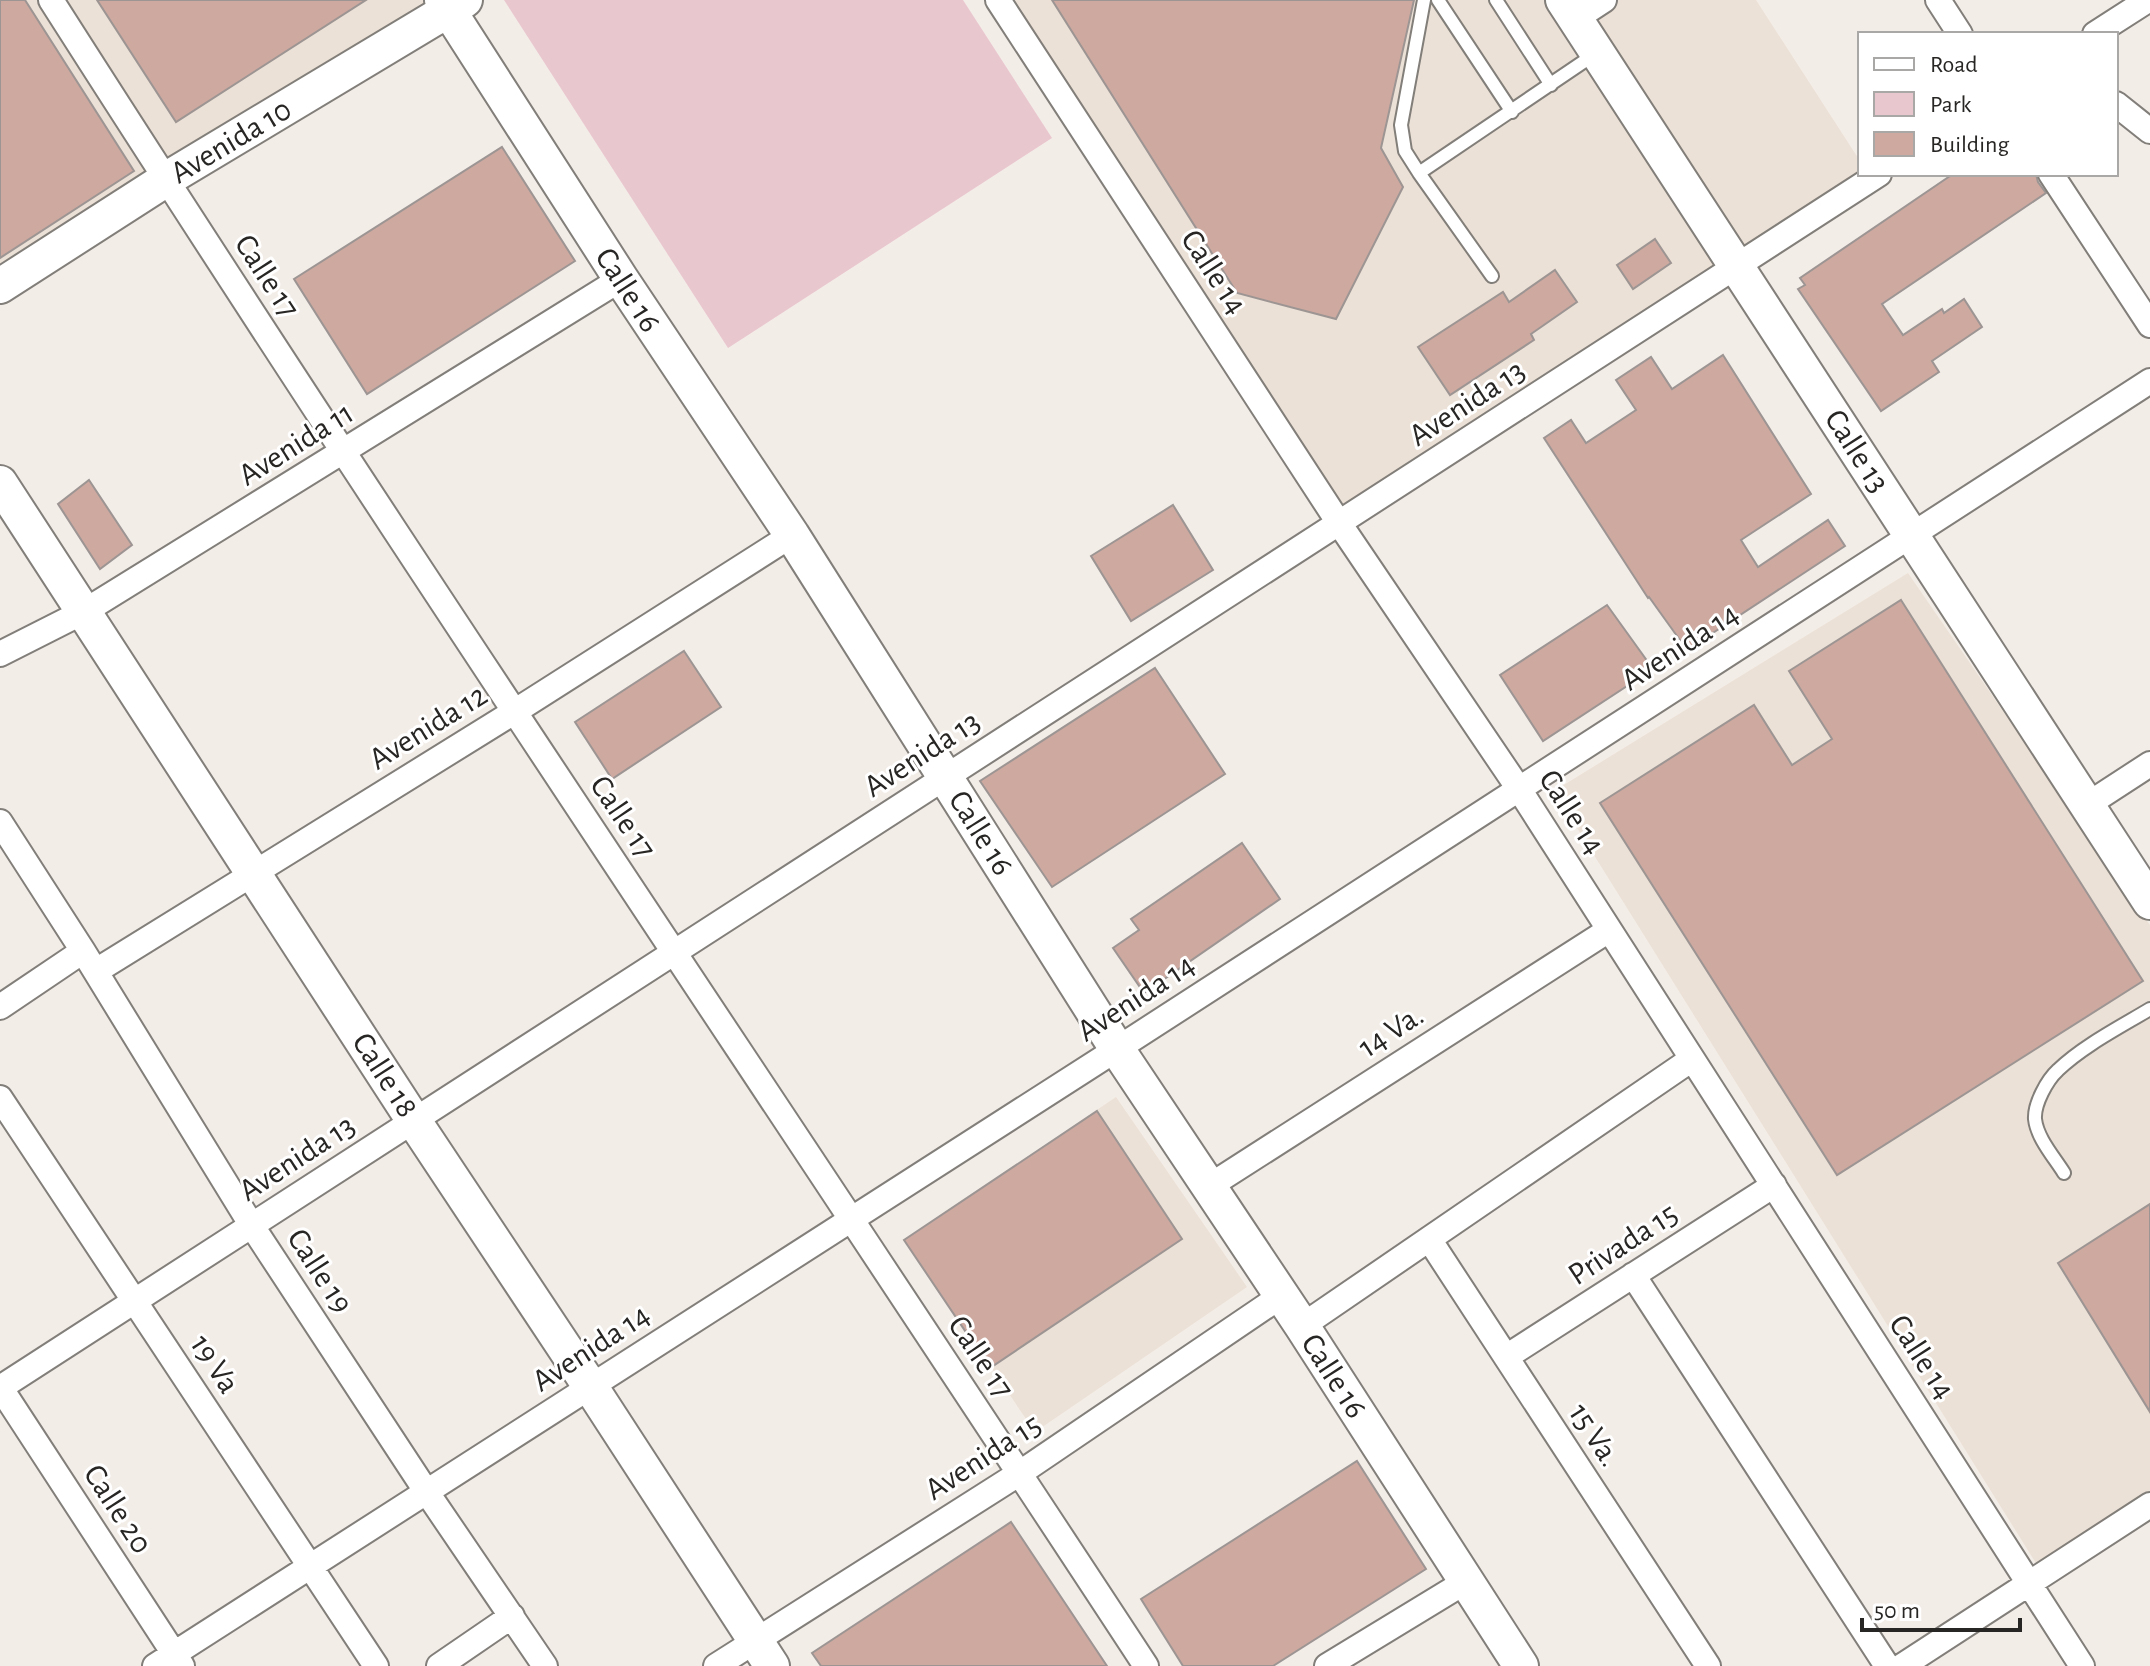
<svg xmlns="http://www.w3.org/2000/svg" width="2150" height="1666" viewBox="0 0 2150 1666" font-family="'Alegreya Sans',sans-serif">
<style>
.built{fill:#ece1d6}
.green{fill:#e9c7cf}
.building{fill:#cda9a0;stroke:#9c9593;stroke-width:2}
.lines{fill:none;stroke-linecap:round;stroke-linejoin:round}
.lane-casing{stroke:#827e79;stroke-width:16}
.street-casing{stroke:#827e79;stroke-width:28}
.secondary-casing{stroke:#827e79;stroke-width:38}
.lane{stroke:#fff;stroke-width:12}
.street{stroke:#fff;stroke-width:24}
.secondary{stroke:#fff;stroke-width:34}
.labels{text-anchor:middle;dominant-baseline:central;stroke-width:6;stroke-linejoin:round;paint-order:stroke}
.street-label{font-size:32px;fill:#282624;stroke:#fff}
</style>
<rect width="100%" height="100%" fill="#f3ede8"/>
<path class="built" d="M0,0H436L0,286Z
M998,0H1756L1860,161V174L1339,523Z
M1908,573L2150,925V1499L2039,1568L1554,791Z
M1116,1097L1247,1287L1035,1432L904,1240Z"/>
<path class="green" d="M504,0H963L1052,138L728,348Z"/>
<path class="building" d="M0,0H25L134,171L0,258Z
M97,0H366L176,122Z
M1052,0H1414L1381,148L1403,187L1336,319L1237,293Z
M502,147L575,261L367,394L294,279Z
M1953,174H2036L2038,182L2046,193L1882,304L1903,335L1942,309L1944,313L1964,299L1982,327L1932,361L1939,372L1881,411L1798,289L1805,285L1800,278Z
M1655,239L1671,263L1633,289L1617,265Z
M1555,270L1577,302L1531,334L1534,340L1450,395L1418,347L1503,292L1509,302Z
M1723,355L1811,494L1741,540L1758,567L1828,520L1845,546L1687,650L1649,597L1648,598L1544,438L1571,420L1586,443L1636,410L1616,380L1651,357L1672,389Z
M89,480L132,545L100,569L58,504Z
M1173,505L1213,570L1131,621L1091,556Z
M1901,600L2143,981L1837,1175L1600,803L1754,705L1792,765L1832,739L1789,671Z
M1607,605L1653,669L1543,741L1500,675Z
M684,651L721,707L612,779L575,722Z
M1155,668L1225,774L1052,887L980,781Z
M1242,843L1280,899L1144,993L1113,948L1139,930L1131,919Z
M1097,1111L1182,1239L990,1368L904,1240Z
M2150,1204V1412L2058,1263Z
M1357,1461L1426,1569L1273,1666H1183L1141,1599Z
M1011,1522L1107,1666H821L812,1653Z"/>
<g class="lines">
<defs>
<path id="lane" d="M1424,0L1401,125L1405,151L1419,173L1492,276
M1438,0L1512,112
M1496,0L1551,85
M1419,173L1595,54
M2064,1173C2054,1157 2037,1138 2035,1119C2034,1104 2047,1080 2058,1070C2083,1046 2120,1027 2150,1009"/>
<path id="street" d="M51,0C408,560 782,1110 1146,1666
M998,0L1339,523L1519,789L2082,1666
M1938,0L1960,34
M1575,19L1604,0
M2095,34L2148,0
M2116,104L2150,131
M2051,174L2150,325
M0,654L85,611L621,279
M2087,805L2150,764
M0,822L83,951L252,1226L426,1491L545,1666
M96,971L514,712L792,535
M0,1007L83,951
M0,1098L376,1666
M1208,1187L1609,930
M1429,1239L1708,1666
M1633,1275L1887,1666
M1302,1326L1692,1059
M1506,1357L1774,1185
M0,1387L182,1666
M0,1388L1879,174
M155,1666L1117,1049L2150,381
M439,1666L512,1616
M716,1666L1020,1473L1281,1296
M1327,1666L1465,1582
M1902,1666L2150,1505"/>
<path id="secondary" d="M442,0L621,279L792,535L1117,1049L1302,1326L1521,1666
M1563,0L2150,902
M0,286L165,180L465,0
M0,483L414,1121L590,1386L772,1666"/>
</defs>
<use href="#lane" class="lane-casing"/>
<use href="#street" class="street-casing"/>
<use href="#secondary" class="secondary-casing"/>
<use href="#lane" class="lane"/>
<use href="#street" class="street"/>
<use href="#secondary" class="secondary"/>
</g>
<g class="labels">
<g class="street-label">
<text transform="translate(231 141) rotate(-31)">Avenida 10</text>
<text transform="translate(1214 272) rotate(57)">Calle 14</text>
<text transform="translate(267 276) rotate(57)">Calle 17</text>
<text transform="translate(628 290) rotate(57)">Calle 16</text>
<text transform="translate(1467 403) rotate(-33)">Avenida 13</text>
<text transform="translate(296 444) rotate(-32)">Avenida 11</text>
<text transform="translate(1857 451) rotate(57)">Calle 13</text>
<text transform="translate(1680 647) rotate(-33)">Avenida 14</text>
<text transform="translate(428 727) rotate(-32)">Avenida 12</text>
<text transform="translate(922 754) rotate(-33)">Avenida 13</text>
<text transform="translate(1572 812) rotate(57)">Calle 14</text>
<text transform="translate(623 817) rotate(56)">Calle 17</text>
<text transform="translate(981 833) rotate(58)">Calle 16</text>
<text transform="translate(1136 998) rotate(-33)">Avenida 14</text>
<text transform="translate(1391 1031) rotate(-33)">14 Va.</text>
<text transform="translate(385 1075) rotate(57)">Calle 18</text>
<text transform="translate(297 1158) rotate(-33)">Avenida 13</text>
<text transform="translate(1623 1244) rotate(-33)">Privada 15</text>
<text transform="translate(320 1271) rotate(57)">Calle 19</text>
<text transform="translate(591 1348) rotate(-33)">Avenida 14</text>
<text transform="translate(981 1357) rotate(56)">Calle 17</text>
<text transform="translate(1922 1357) rotate(57)">Calle 14</text>
<text transform="translate(215 1364) rotate(57)">19 Va</text>
<text transform="translate(1334 1376) rotate(57)">Calle 16</text>
<text transform="translate(1595 1435) rotate(57)">15 Va.</text>
<text transform="translate(983 1457) rotate(-33)">Avenida 15</text>
<text transform="translate(118 1509) rotate(57)">Calle 20</text>
</g>
</g>
<rect x="1858" y="32" width="260" height="144" fill="#ffffff" stroke="#a9a8a7" stroke-width="2"/>
<rect x="1874" y="58" width="40" height="12" fill="#ffffff" stroke="#a9a8a7" stroke-width="2"/>
<text x="1930" y="72" font-size="24" fill="#282624">Road</text>
<rect x="1874" y="92" width="40" height="24" fill="#e9c7cf" stroke="#a9a8a7" stroke-width="2"/>
<text x="1930" y="112" font-size="24" fill="#282624">Park</text>
<rect x="1874" y="132" width="40" height="24" fill="#cda9a0" stroke="#a9a8a7" stroke-width="2"/>
<text x="1930" y="152" font-size="24" fill="#282624">Building</text>
<path d="M1862 1618v12h158v-12" fill="none" stroke="#282624" stroke-width="4"/>
<text x="1874" y="1618" font-size="24" fill="#282624" stroke="#ffffff" stroke-width="6" paint-order="stroke">50 m</text>
</svg>
